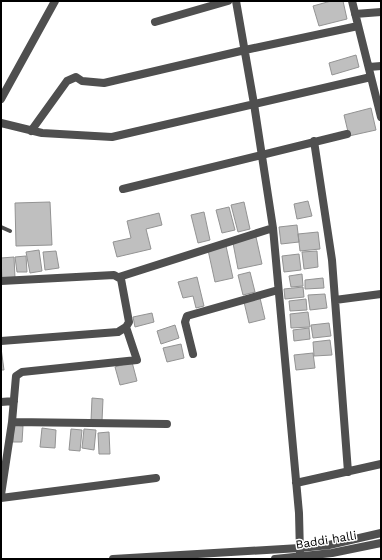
<svg xmlns="http://www.w3.org/2000/svg" width="382" height="560" viewBox="0 0 382 560" font-family="'Work Sans',sans-serif">
<style>
.building{fill:#bfbfbf;stroke:#939393}
.lines{fill:none;stroke-linecap:round;stroke-linejoin:round}
.service{stroke:#4f4f4f;stroke-width:4}
.minor{stroke:#4f4f4f;stroke-width:8}
.tertiary{stroke:#4f4f4f;stroke-width:8}
.labels{text-anchor:middle;dominant-baseline:central;stroke-width:3;stroke-linejoin:round;paint-order:stroke}
.street-label{font-size:12px;fill:#000;stroke:#fff}
</style>
<rect width="100%" height="100%" fill="#fff"/>
<path class="building" d="M331,1H343L347,19L319,26L313,6Z
M356,55L359,67L332,75L329,63Z
M371,108L376,130L349,136L344,115Z
M308,201L312,216L297,219L294,204Z
M50,202L52,245L16,246L15,203Z
M244,202L250,229L238,232L231,205Z
M229,207L235,230L222,233L216,210Z
M204,212L210,240L198,243L191,215Z
M159,213L162,225L146,229L151,249L117,257L113,242L131,238L127,221Z
M297,225L299,242L281,244L279,227Z
M318,232L320,249L300,251L298,234Z
M256,237L262,264L238,269L233,243Z
M226,246L233,278L215,282L208,250Z
M39,250L42,271L30,273L26,252Z
M56,251L59,268L45,270L43,252Z
M317,251L318,267L304,269L302,252Z
M299,254L301,270L284,272L282,256Z
M26,256L27,272H17L15,257Z
M14,257L15,278L2,279L1,258Z
M250,272L255,292L243,295L238,275Z
M302,274L303,286L291,287L289,276Z
M197,277L204,306L196,308L193,296L183,298L178,282Z
M323,278L324,288L305,289V280Z
M303,287L304,297L285,299L284,289Z
M325,294L327,308L310,310L308,295Z
M260,298L265,319L249,323L244,302Z
M306,299L307,310L290,311L289,301Z
M308,312L310,327L291,328L290,314Z
M152,313L154,322L135,327L133,317Z
M329,323L331,336L313,338L311,325Z
M175,325L179,338L161,344L157,331Z
M309,328L310,339L294,341L293,330Z
M330,340L332,355L314,356L313,342Z
M181,344L184,358L167,362L163,348Z
M1,348L4,370H1Z
M313,353L315,368L296,370L294,355Z
M132,362L137,381L120,385L115,367Z
M92,398L103,399L102,421H91Z
M14,425L23,426L22,442H13Z
M42,428L56,430L55,448L40,447Z
M71,429L82,430L80,451L69,450Z
M84,429L96,430L94,450L82,448Z
M109,432L110,454H99L98,433Z"/>
<g class="lines">
<path class="service" d="M1,227L10,231"/>
<path class="minor" d="M236,1L254,104L273,228L299,513L300,554
M352,1L381,117
M355,14L381,12
M155,22L228,1
M369,67L381,66
M1,123L42,133L112,137L371,77
M31,131L67,81L76,77L82,81L104,83L245,50L358,26
M314,141L332,260L348,472
M123,189L347,134
M119,277L273,228
M1,281L114,275L121,279L129,322L126,327L118,332L1,341
M335,300L381,294
M193,354L185,322L187,316L278,290
M1,402L14,401
M12,422L167,424
M296,483L381,464
M1,495L12,422L16,376L22,372L137,360L126,327
M1,498L156,478"/>
<path class="tertiary" d="M1,99L55,1
M113,559L300,548L329,545L381,533
M275,559L332,553L381,543"/>
</g>
<g class="labels">
<g class="street-label">
<text transform="translate(326 540) rotate(-9)">Baddi halli</text>
</g>
</g>
<rect width="382" height="560" fill="none" stroke="#000000" stroke-width="4"/>
</svg>
